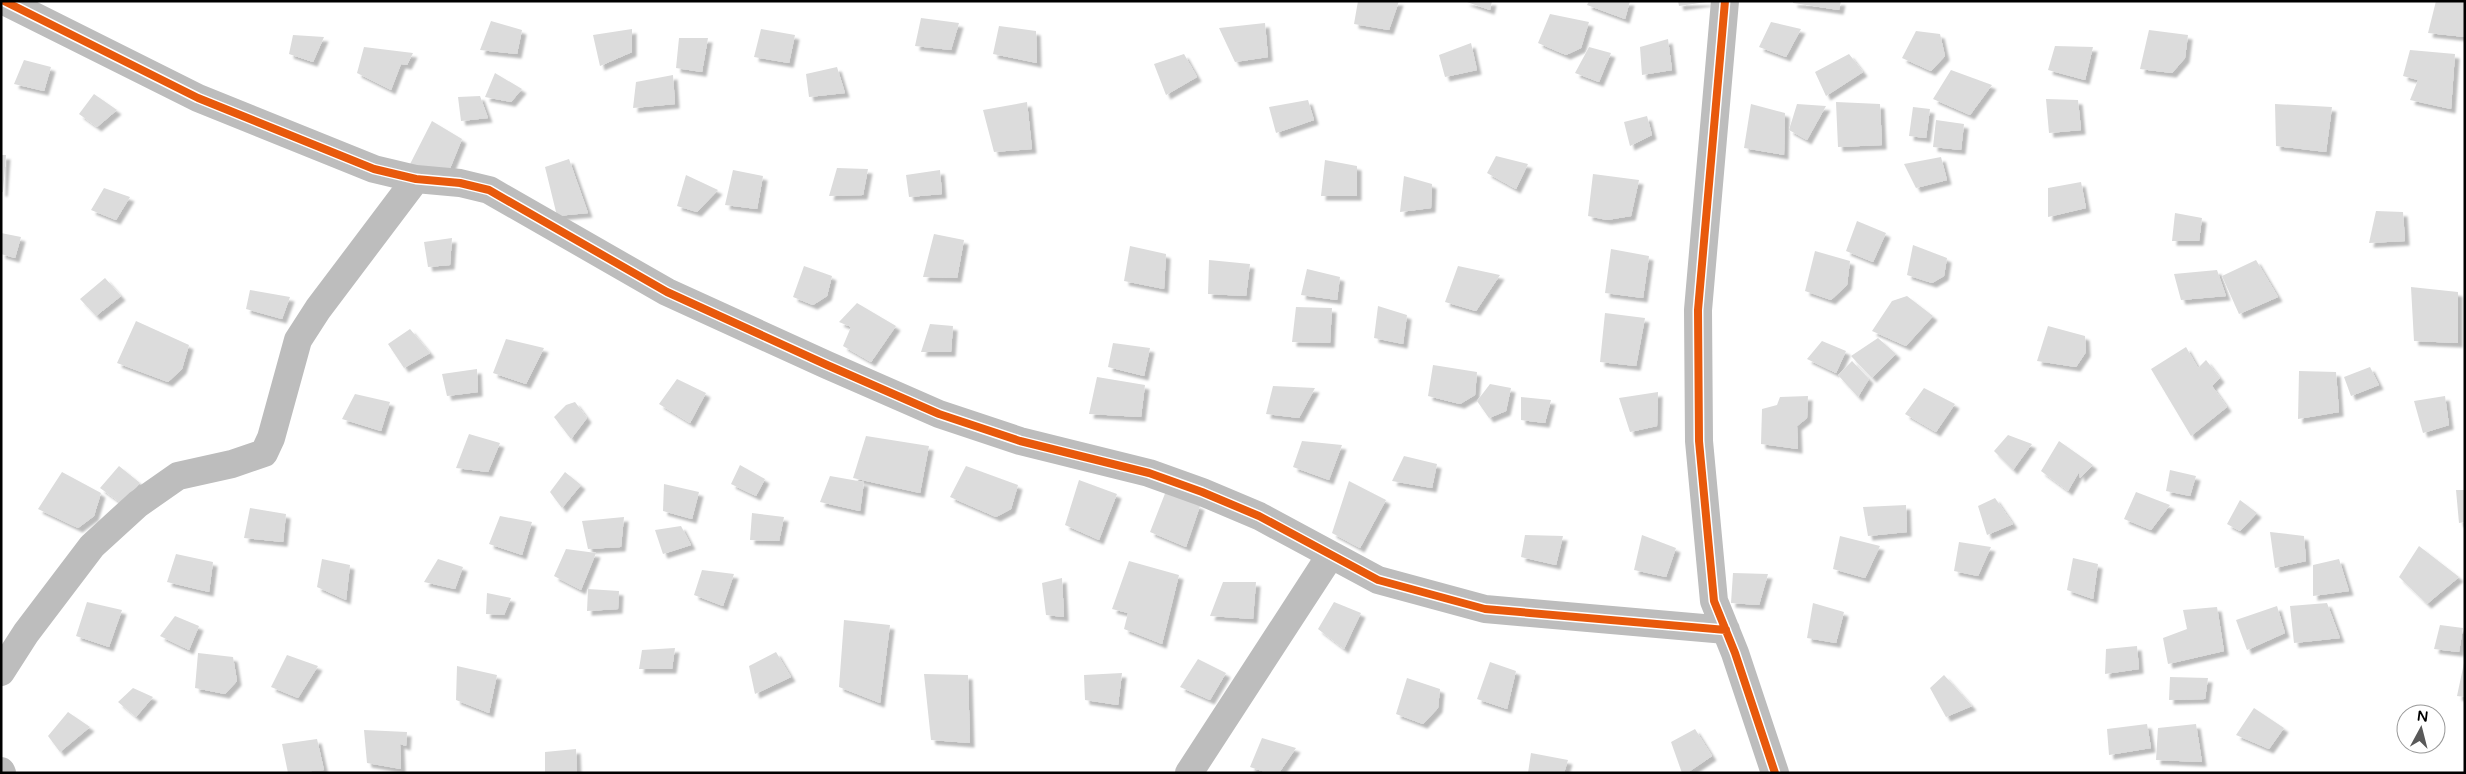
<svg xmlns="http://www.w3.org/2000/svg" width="2466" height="774" viewBox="0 0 2466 774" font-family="'Varela Round',sans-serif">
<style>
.building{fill:#dcdcdc;filter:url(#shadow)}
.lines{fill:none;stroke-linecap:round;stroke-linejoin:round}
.minor{stroke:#bdbdbd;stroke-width:28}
.cycleway-casing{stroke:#fff;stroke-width:11}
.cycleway{stroke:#e8590c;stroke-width:8}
</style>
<defs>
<filter id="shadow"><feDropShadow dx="4.5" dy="4.5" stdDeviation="1" flood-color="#0004"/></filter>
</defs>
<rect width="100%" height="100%" fill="#fff"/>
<path class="building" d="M1358,1H1399L1389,30L1354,24Z
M1464,1H1492L1490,10Z
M1589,1H1630L1625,19L1587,5Z
M1678,1H1707V2L1679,6Z
M1793,1H1841L1839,10L1793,3Z
M2436,1H2465V37L2428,33Z
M1550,14L1589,22L1581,48L1566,55L1538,43Z
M921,18L959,23L951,50L915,46Z
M491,21L522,30L517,54L480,50Z
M1771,22L1801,29L1786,57L1759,47Z
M1265,23L1268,57L1235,62L1219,28Z
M999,26L1036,31L1037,63L993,54Z
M632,29V52L600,66L593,35Z
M761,29L795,35L789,63L754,57Z
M2149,30L2188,35L2185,58L2172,73L2140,69Z
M1916,31L1940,34L1945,56L1931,71L1902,58Z
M293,35L324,37L313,62L289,54Z
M679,38H708L702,72L676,68Z
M1668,39L1672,70L1642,75L1640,47Z
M1471,43L1477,70L1445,77L1439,55Z
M2055,46L2093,47L2085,80L2048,70Z
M364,47L413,53L407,65L401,64L391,90L357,73Z
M1589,47L1611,53L1599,82L1575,73Z
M2410,50L2455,54L2451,109L2410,100L2418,80L2403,76Z
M1184,54L1197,77L1166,95L1154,64Z
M1849,54L1863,72L1826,96L1815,72Z
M24,60L51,67L44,91L14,84Z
M837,67L845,93L809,97L806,74Z
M1951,70L1992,85L1970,115L1933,99Z
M495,73L522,89L511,102L485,97Z
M673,75L675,104L633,108L636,82Z
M94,94L117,110L97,127L79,114Z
M480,96L488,118L461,121L458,97Z
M2046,99L2078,100L2081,130L2049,133Z
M1308,100L1314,120L1276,133L1269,107Z
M1027,102L1032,149L994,152L983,110Z
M1836,102L1880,104L1882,145L1838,147Z
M1751,104L1785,113L1784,155L1744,148Z
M1797,104L1826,106L1807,140L1789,130Z
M2275,104L2332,107L2326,152L2276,146Z
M1913,107L1930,109L1926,138L1909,136Z
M1647,116L1652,135L1630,146L1624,122Z
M1936,120L1964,124L1961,150L1933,147Z
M432,121L462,139L447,176L408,168Z
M1,155H6L3,192H1Z
M1496,156L1528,164L1516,189L1487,173Z
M1941,157L1947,180L1916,188L1904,164Z
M569,159L588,213L557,216L545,167Z
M1325,160L1357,166V196H1321Z
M837,168L868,169L863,195L829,196Z
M733,170L763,176L757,209L725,205Z
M940,170L942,194L909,197L906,175Z
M1593,174L1639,180L1631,216L1607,220L1588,216Z
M686,175L718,190L697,212L677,206Z
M1404,176L1432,184L1431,208L1400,212Z
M2081,182L2086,208L2048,217V188Z
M104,188L130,197L116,220L91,210Z
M2376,211L2403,212L2405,241L2369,243Z
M2175,213L2202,218L2199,241H2172Z
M1857,221L1886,233L1873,262L1846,251Z
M1,233L21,237L15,258L1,254Z
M934,234L964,240L957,278L923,277Z
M452,238L450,265L428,267L424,242Z
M1913,245L1947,258L1944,276L1932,283L1907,275Z
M1130,246L1166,254L1164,289L1124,281Z
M1611,249L1649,256L1643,298L1605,293Z
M1815,251L1850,261L1847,285L1831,300L1805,291Z
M1209,260L1250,264L1246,296L1208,294Z
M2256,260L2278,297L2239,314L2222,276Z
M804,266L832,276L827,296L813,305L793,297Z
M1458,266L1500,275L1476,311L1445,302Z
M1307,269L1340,277L1337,300L1301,295Z
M2217,270L2226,296L2181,300L2174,274Z
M105,278L121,296L96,316L80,299Z
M2411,287L2458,292V343L2414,341Z
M250,290L290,297L282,319L246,309Z
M1907,296L1933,316L1906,346L1872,331L1892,301Z
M857,303L896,326L871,362L843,346L851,327L839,322Z
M1378,306L1407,315L1403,344L1374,338Z
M1296,307L1332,308L1330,343L1292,342Z
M1605,313L1645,318L1636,366L1600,362Z
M136,321L189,345L182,369L168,382L117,363Z
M930,324L953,326L951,352H921Z
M2048,326L2085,336L2086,352L2076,367L2037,361Z
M410,329L430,353L404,368L388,344Z
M1878,338L1896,354L1872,378L1851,356Z
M506,339L544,348L526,384L493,373Z
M1822,341L1846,351L1836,373L1807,359Z
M1113,343L1150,348L1144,376L1108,367Z
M2186,347L2198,368L2206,360L2220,378L2212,386L2227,407L2191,436L2151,369Z
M1852,361L1869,379L1858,397L1838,375Z
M1433,365L1477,372L1475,395L1460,404L1428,396Z
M2370,367L2379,385L2351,396L2344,377Z
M477,369L478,392L447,396L442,374Z
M2299,371L2336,372L2339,412L2298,419Z
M1097,377L1145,385L1141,417L1089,414Z
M677,379L706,393L690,423L659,404Z
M1490,384L1511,388L1506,411L1489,418L1477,401Z
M1273,386L1315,388L1299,418L1266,414Z
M1924,388L1955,404L1936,432L1905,414Z
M1658,392L1657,426L1630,432L1619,398Z
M355,394L390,402L381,431L342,419Z
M1808,396L1807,418L1797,426L1798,449L1761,444L1762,409L1777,405L1780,397Z
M2445,396L2449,425L2423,433L2414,401Z
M1521,397L1551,400L1545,423L1521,420Z
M575,402L587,418L571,439L554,417L566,405Z
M469,434L500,443L488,472L456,468Z
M2008,435L2032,444L2013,470L1994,451Z
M866,436L929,446L920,493L853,478Z
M1302,441L1342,445L1329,480L1293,467Z
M2059,441L2093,465L2080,478L2079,472L2068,491L2041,471Z
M1404,456L1437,464L1432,488L1392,481Z
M740,465L765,479L756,496L731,484Z
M119,466L140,483L121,503L100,488Z
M966,466L1018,485L1011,509L996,517L950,497Z
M2170,470L2196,476L2190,496L2166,491Z
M62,472L101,493L94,516L78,528L38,509Z
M565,472L581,485L562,508L550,492Z
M830,476L864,482L860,511L820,502Z
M1079,480L1117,494L1099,540L1065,525Z
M1349,481L1386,500L1360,548L1332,533Z
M664,484L699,492L692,519L663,511Z
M2456,490H2465V522L2459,523Z
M1166,491L1200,506L1186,547L1150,532Z
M2136,492L2170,505L2151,530L2124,519Z
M1995,498L2013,524L1987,535L1978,506Z
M2240,500L2257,513L2240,531L2227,524Z
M1906,505L1907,532L1868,536L1863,507Z
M250,508L286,514L283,542L244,538Z
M752,513L784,517L779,541L750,540Z
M500,516L532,522L522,555L489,544Z
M624,517L621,547L588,549L582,521Z
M681,526L691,545L663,554L655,530Z
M2270,532L2304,536L2306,561L2275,568Z
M1525,535L1563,536L1556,565L1521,557Z
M1642,535L1676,548L1666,577L1634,570Z
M1840,536L1880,546L1865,578L1833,569Z
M1959,542L1991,547L1978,576L1954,571Z
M2419,546L2459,577L2427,604L2399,577Z
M566,549L596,553L581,590L554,576Z
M176,554L213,562L209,592L167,582Z
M2073,558L2098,564L2093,599L2067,590Z
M322,559L350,565L346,600L317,587Z
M438,559L463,567L455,589L424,582Z
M2339,559L2349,591L2313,596V565Z
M1129,561L1179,575L1162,644L1124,629L1128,613L1112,609Z
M702,570L734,574L723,606L694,595Z
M1733,573L1768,574L1759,605L1731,603Z
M1062,578L1064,617L1046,615L1042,583Z
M1223,582H1256L1253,619L1210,616Z
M588,589L619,591L618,609L587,611Z
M487,593L511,598L504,615L486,614Z
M87,602L122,610L109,647L76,636Z
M1334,602L1361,613L1344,649L1318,629Z
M1813,603L1844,612L1836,643L1807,638Z
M2327,603L2340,638L2294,643L2290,606Z
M2277,606L2285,633L2247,650L2236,620Z
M2217,607L2224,651L2168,664L2163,638L2187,629L2183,610Z
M175,616L199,626L189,650L160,636Z
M844,620L890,625L880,703L839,687Z
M2440,625L2463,628L2459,652L2434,649Z
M2137,646L2139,669L2105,674L2106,649Z
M675,648L672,669H639L642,650Z
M776,652L791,677L755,694L749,666Z
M198,653L233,657L237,681L225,694L195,688Z
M287,655L318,666L298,698L271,687Z
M1198,659L1226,673L1210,700L1180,687Z
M1490,662L1516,671L1507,709L1477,699Z
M2464,663H2465V697L2457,696Z
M457,666L497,675L489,713L456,700Z
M1122,673L1118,705L1085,700L1084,675Z
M924,674L968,675L970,743L931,740Z
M1944,675L1972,706L1946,717L1930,688Z
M2170,677L2208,678L2205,699L2169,700Z
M1407,678L1440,689L1438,708L1423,724L1396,714Z
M133,688L153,697L136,717L118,702Z
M2254,708L2284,728L2269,749L2236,735Z
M68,712L90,727L60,752L48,736Z
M2147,724L2151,748L2109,755L2107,729Z
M2196,724L2202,762L2156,760L2158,728Z
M1695,729L1712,756L1687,773H1682L1671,742Z
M364,730L407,732L406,746L400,744L401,769L367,763Z
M1262,738L1296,748L1279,773H1268L1250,767Z
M317,739L324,770L288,773L282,744Z
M576,749L577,773H545V752Z
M1531,753L1568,760L1564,773H1528Z"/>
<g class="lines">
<path class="minor" d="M4,1L198,98L374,169L416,179L460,183L489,190L667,292L827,365L939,414L1020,441L1149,473L1202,492L1259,516L1378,580L1485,609L1726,630
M1725,1L1698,310L1699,441L1714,601L1735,653L1775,773
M1,672L26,633L92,546L138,504L178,476L232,464L264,453L271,438L298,340L318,309L416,179
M1,771L2,773
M1189,773L1330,556"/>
<defs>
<path id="cycleway" d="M4,1L198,98L374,169L416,179L460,183L489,190L667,292L827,365L939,414L1020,441L1149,473L1202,492L1259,516L1378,580L1485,609L1726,630
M1725,1L1698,310L1699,441L1714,601L1735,653L1775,773"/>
</defs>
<use href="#cycleway" class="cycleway-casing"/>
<use href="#cycleway" class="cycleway"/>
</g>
<rect width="2466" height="774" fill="none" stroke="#000000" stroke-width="5"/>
<g transform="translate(2421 729) rotate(7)"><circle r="24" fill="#ffffff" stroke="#999999"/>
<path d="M0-4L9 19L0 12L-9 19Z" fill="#595959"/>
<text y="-8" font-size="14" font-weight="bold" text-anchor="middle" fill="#000000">N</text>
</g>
</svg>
